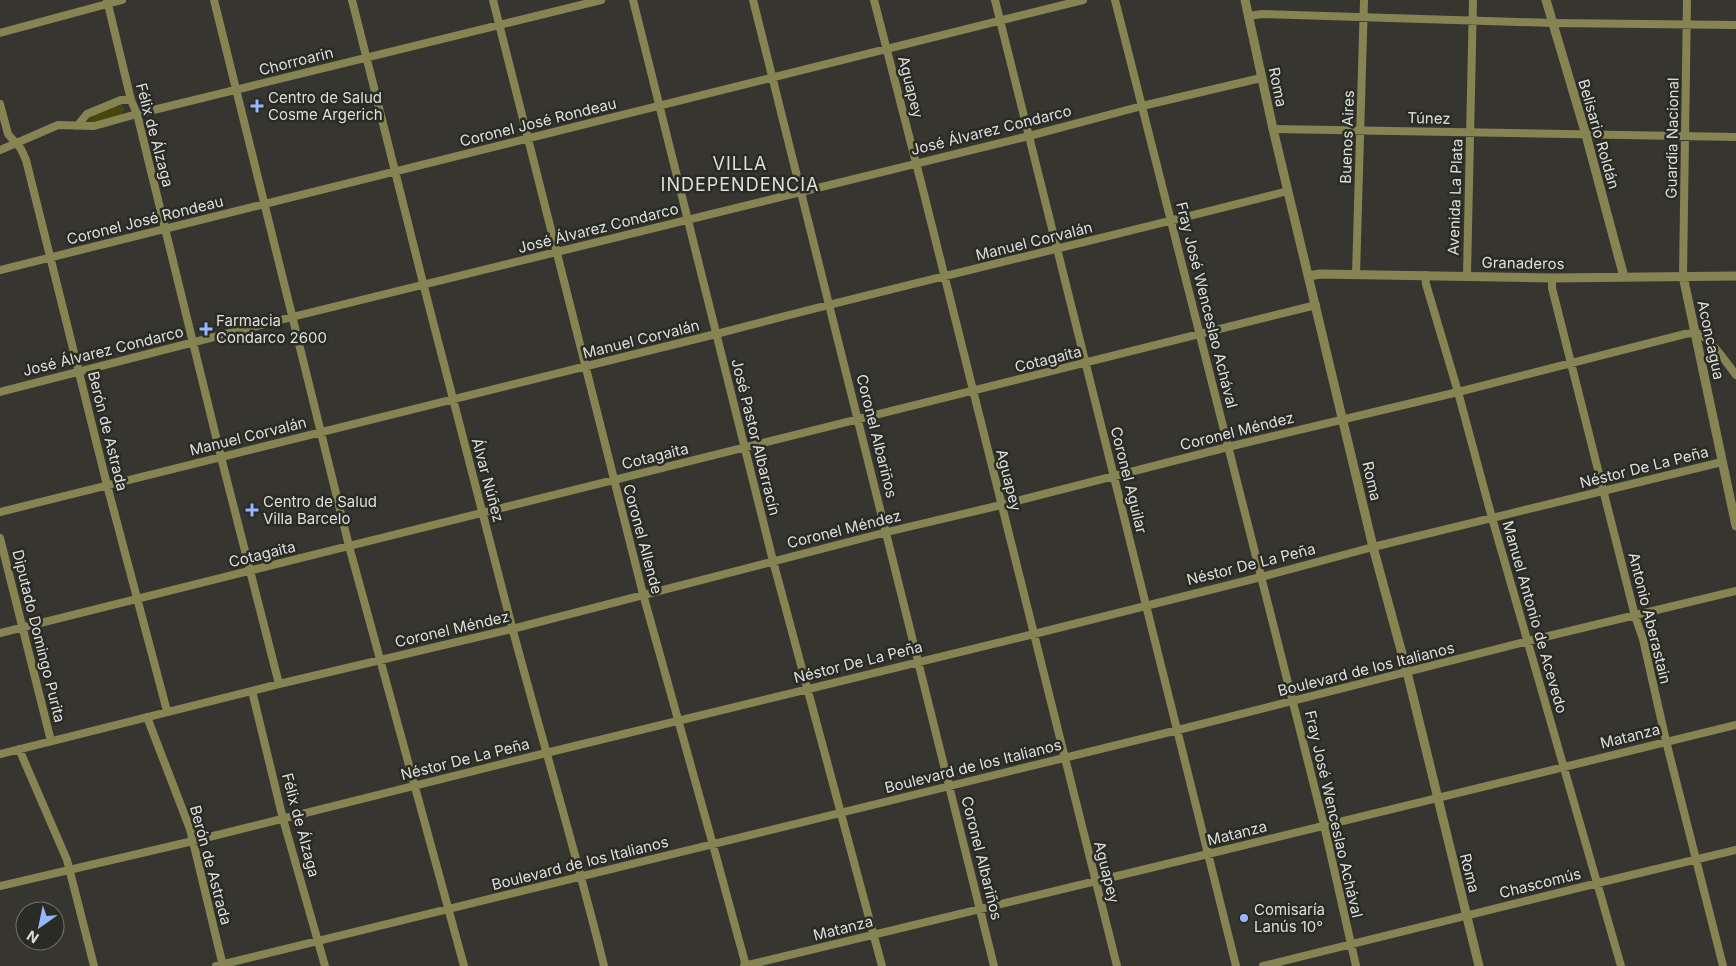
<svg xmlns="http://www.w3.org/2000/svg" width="1736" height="966" viewBox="0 0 1736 966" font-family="Inter,sans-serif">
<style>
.green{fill:#48450f}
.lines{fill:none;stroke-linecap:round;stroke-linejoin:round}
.minor{stroke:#868453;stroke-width:8}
.tertiary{stroke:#868453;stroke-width:9}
.poi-dot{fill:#97b6fd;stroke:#2b2b26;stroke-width:2}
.labels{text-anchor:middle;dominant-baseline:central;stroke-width:5;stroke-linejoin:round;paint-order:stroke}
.street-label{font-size:15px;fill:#dfdfdc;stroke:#2b2b26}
.poi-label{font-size:15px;fill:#dfdfdc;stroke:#2b2b26;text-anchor:start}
.quarter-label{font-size:18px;letter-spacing:1px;fill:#dfdfdc;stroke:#2b2b26}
</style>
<rect width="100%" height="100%" fill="#363530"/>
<path class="green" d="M121,104L124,108L123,114L95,124H91L88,122C92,112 110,107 121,104Z"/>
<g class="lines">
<path class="minor" d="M107,0L131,100L137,114L221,457L279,684
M214,0L349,546L464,966
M352,0C404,209 457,419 512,627C542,740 576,852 604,966
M493,0L643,594L713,845L746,966
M633,0L773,561L882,966
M753,0L994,966
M874,0L923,190L1117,966
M995,0L1236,966
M1115,0L1324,825L1356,966
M1248,16L1262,14L1553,23L1736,25
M0,33L122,0
M0,104L8,134L21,149L26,160L107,485L167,711
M77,126L87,114L121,100H131
M1273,129L1736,137
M0,150L58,125L94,126L137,114L601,0
M0,270L1083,0
M1356,275L1364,0
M1425,275L1426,284L1458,392L1492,518L1621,966
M1467,275L1473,0
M1683,276L1687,0
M1552,278V288L1635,616L1643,639L1666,741L1723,966
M0,392L292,317L1029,136L1142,106L1261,78
M0,512L716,334C906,284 1098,240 1288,191
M0,538L51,741
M0,633L1316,305
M252,691L283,819L325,966
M147,717L190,829L223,966
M19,749L67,860L94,966
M0,754L279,684L512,629L887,532L1001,505L1228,447L1458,392L1685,334C1689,334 1694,332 1697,333C1711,338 1727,364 1736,375
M0,886L193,841L546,753L1034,634L1261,577L1373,547L1722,462
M216,966L1178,730L1528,641L1736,591
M744,966L1208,854L1736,725
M1263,966L1598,883L1736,850"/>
<path class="tertiary" d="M1245,0L1273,129L1373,547L1407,672L1479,966
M1546,0L1586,135L1624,277
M1309,276L1320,274L1552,278L1736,276
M1683,276L1736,526"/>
</g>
<g class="poi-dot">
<path d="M254.5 98.5h5v5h5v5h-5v5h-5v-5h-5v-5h5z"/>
<path d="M203.5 321.5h5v5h5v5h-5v5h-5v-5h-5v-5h5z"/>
<path d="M249.5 502.5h5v5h5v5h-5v5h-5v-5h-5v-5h5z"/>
<circle cx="1244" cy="918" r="5"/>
</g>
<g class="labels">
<g class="street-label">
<text transform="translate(296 61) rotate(-14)">Chorroarin</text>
<text transform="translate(911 87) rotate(76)">Aguapey</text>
<text transform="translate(1278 87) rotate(78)">Roma</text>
<text transform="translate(1429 118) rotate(1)">Túnez</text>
<text transform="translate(538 122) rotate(-14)">Coronel José Rondeau</text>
<text transform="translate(991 130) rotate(-14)">José Álvarez Condarco</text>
<text transform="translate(1599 134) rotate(74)">Belisario Roldán</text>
<text transform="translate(155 135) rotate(75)">Félix de Álzaga</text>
<text transform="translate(1347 137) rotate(-88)">Buenos Aires</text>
<text transform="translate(1672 138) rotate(-89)">Guardia Nacional</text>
<text transform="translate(1455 197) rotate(-88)">Avenida La Plata</text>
<text transform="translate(145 220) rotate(-14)">Coronel José Rondeau</text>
<text transform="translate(598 228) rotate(-14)">José Álvarez Condarco</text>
<text transform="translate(1034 241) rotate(-14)">Manuel Corvalán</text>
<text transform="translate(1523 263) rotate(1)">Granaderos</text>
<text transform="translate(1207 305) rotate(76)">Fray José Wenceslao Achával</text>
<text transform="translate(641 339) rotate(-14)">Manuel Corvalán</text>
<text transform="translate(1711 340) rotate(78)">Aconcagua</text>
<text transform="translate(103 351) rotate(-14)">José Álvarez Condarco</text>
<text transform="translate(1048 359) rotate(-14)">Cotagaita</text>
<text transform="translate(108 431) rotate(76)">Berón de Astrada</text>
<text transform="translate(1237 431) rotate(-14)">Coronel Méndez</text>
<text transform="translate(248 436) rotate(-14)">Manuel Corvalán</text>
<text transform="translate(877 436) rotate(76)">Coronel Albariños</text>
<text transform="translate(756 437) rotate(76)">José Pastor Albarracín</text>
<text transform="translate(655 456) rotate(-14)">Cotagaita</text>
<text transform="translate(1644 467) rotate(-14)">Néstor De La Peña</text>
<text transform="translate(488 480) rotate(75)">Álvar Núñez</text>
<text transform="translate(1009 480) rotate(76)">Aguapey</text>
<text transform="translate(1129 480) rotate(76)">Coronel Aguilar</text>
<text transform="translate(1372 481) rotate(77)">Roma</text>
<text transform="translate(844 529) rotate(-14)">Coronel Méndez</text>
<text transform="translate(643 539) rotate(75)">Coronel Allende</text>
<text transform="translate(262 554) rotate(-14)">Cotagaita</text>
<text transform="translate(1251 564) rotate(-14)">Néstor De La Peña</text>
<text transform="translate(1535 617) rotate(74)">Manuel Antonio de Acevedo</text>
<text transform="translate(1650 618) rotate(76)">Antonio Aberastain</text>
<text transform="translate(452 629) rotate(-13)">Coronel Méndez</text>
<text transform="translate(39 636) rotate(76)">Diputado Domingo Purita</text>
<text transform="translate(858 662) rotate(-14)">Néstor De La Peña</text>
<text transform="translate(1366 669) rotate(-14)">Boulevard de los Italianos</text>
<text transform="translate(1630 736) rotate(-14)">Matanza</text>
<text transform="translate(465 759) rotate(-14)">Néstor De La Peña</text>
<text transform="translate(973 766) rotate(-14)">Boulevard de los Italianos</text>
<text transform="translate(1334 814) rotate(77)">Fray José Wenceslao Achával</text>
<text transform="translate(301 825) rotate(75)">Félix de Álzaga</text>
<text transform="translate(1237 833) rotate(-14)">Matanza</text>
<text transform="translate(982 858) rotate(76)">Coronel Albariños</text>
<text transform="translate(580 863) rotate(-14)">Boulevard de los Italianos</text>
<text transform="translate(211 865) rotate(75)">Berón de Astrada</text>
<text transform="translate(1107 872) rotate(76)">Aguapey</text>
<text transform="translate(1470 873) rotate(76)">Roma</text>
<text transform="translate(1540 883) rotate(-14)">Chascomús</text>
<text transform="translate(843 928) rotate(-14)">Matanza</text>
</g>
<g class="poi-label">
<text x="268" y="97">Centro de Salud<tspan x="268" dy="17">Cosme Argerich</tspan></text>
<text x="216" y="320">Farmacia<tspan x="216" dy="17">Condarco 2600</tspan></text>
<text x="263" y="501">Centro de Salud<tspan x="263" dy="17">Villa Barcelo</tspan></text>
<text x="1254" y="909">Comisaría<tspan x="1254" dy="17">Lanús 10°</tspan></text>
</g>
<g class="quarter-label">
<text x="740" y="163">VILLA<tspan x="740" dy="21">INDEPENDENCIA</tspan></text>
</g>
</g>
<g transform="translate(40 926) rotate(213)"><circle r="24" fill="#2b2b26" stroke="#73736f"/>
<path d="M0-4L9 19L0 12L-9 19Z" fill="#97b6fd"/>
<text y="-8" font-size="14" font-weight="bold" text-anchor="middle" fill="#dfdfdc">N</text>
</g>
</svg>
